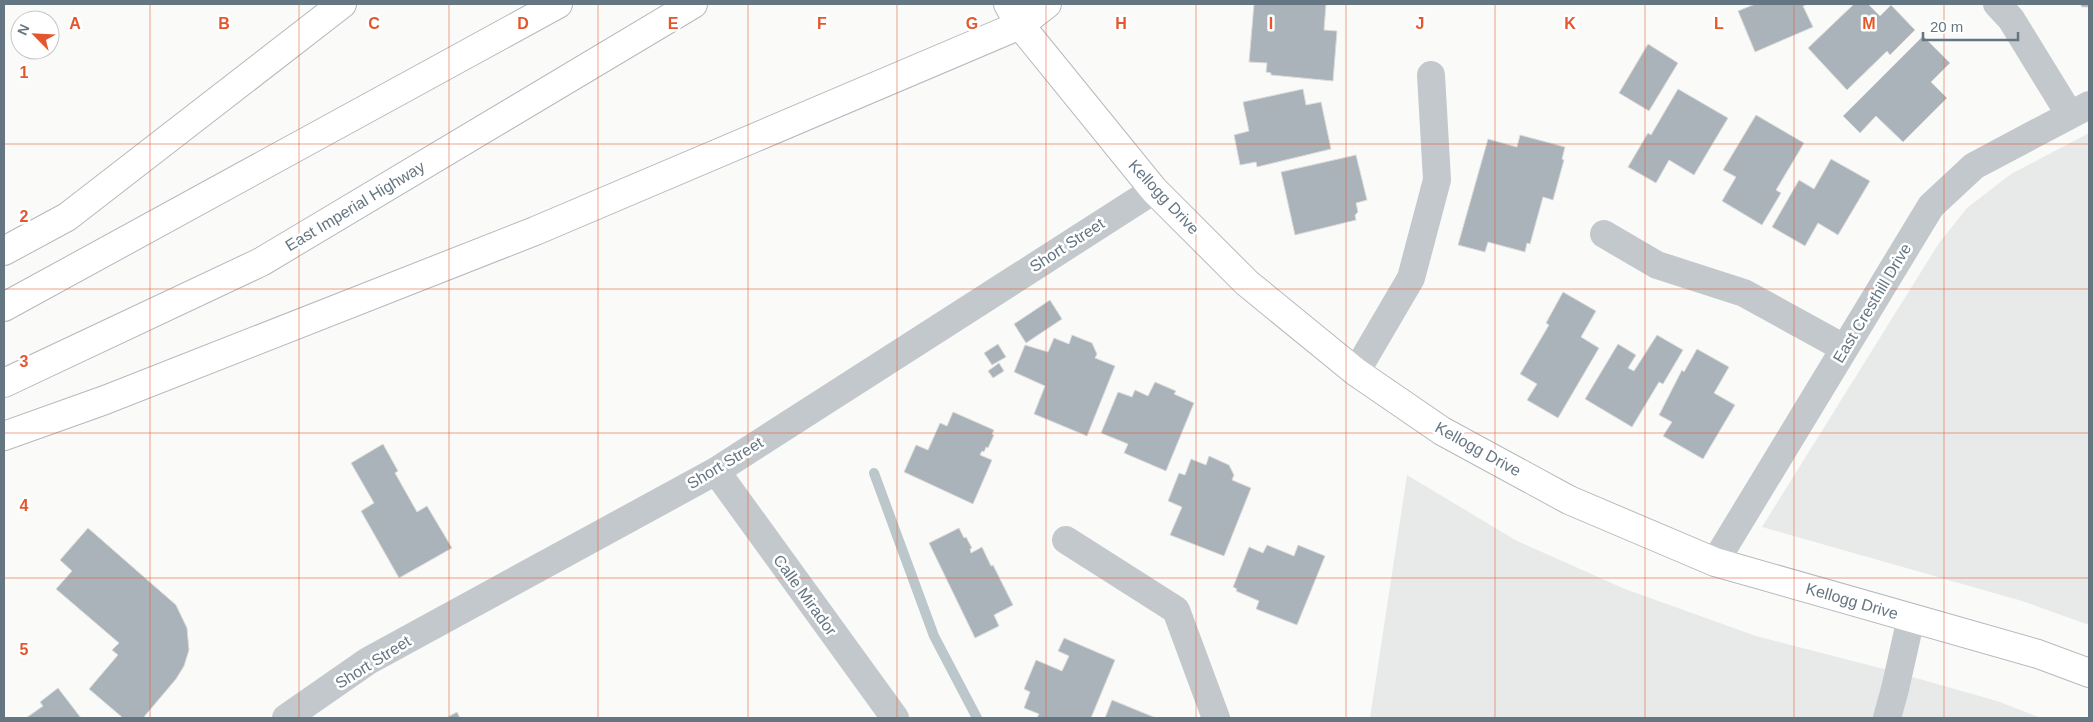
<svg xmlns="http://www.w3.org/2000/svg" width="2093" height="722" viewBox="0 0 2093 722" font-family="Arial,sans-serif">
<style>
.built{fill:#e8e9e9}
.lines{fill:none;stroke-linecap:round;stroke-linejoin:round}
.stream{stroke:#bbc7cb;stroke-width:10}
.building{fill:#aab3b9;stroke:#dcdcda}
.major-casing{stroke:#b5babe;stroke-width:30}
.highway-casing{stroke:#b4b9bd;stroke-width:30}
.minor{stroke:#c3c8cc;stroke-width:28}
.major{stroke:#fff;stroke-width:28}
.highway{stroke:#fff;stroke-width:28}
.grid{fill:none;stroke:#e4572e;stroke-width:1;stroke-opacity:0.55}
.labels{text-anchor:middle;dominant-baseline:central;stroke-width:5;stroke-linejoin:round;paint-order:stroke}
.street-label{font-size:16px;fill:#657683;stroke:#fff}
.grid-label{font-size:16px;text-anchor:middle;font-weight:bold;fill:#e4572e;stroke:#fff;stroke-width:5;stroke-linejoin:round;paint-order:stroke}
</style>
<rect width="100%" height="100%" fill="#fafaf8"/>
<path class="built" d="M2089,133V625L2022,601L1762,527L1939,243L1967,208L2011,174Z
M1407,475L1517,541L1625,589L1756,636L1884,669L1997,701L2041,718H1370Z"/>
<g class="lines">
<path class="stream" d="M874,473L934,636L977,718"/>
</g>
<path class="building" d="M1254,4H1326L1324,30L1337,31L1333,81L1271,75V73L1266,72L1267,63L1249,62Z
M1755,4H1808L1803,6L1813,27L1755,52L1738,11Z
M1854,4H1868L1880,16L1891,5L1915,30L1890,55L1887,51L1847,90L1808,48Z
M2080,4H2089V9L2088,7H2082Z
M1923,36L1950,63L1931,82L1947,98L1903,142L1876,116L1860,133L1843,116Z
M1648,44L1678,63L1649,111L1619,93Z
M1303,89L1306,105L1321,102L1331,149L1257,167L1256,162L1240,165L1234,135L1249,131L1243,102Z
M1678,89L1728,118L1694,175L1669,160L1656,183L1628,167L1648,133L1651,135Z
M1756,115L1804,143L1776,190L1781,193L1762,225L1722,201L1736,177L1723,170Z
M1520,135L1565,147L1562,159L1564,160L1553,200L1543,197L1530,244L1527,243L1525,252L1488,242L1485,252L1458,245L1488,139L1517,147Z
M1356,155L1367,200L1356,203L1358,212L1355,215L1356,220L1295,235L1281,172Z
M1831,159L1870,181L1838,235L1818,223L1805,246L1772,227L1799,180L1814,189Z
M1563,292L1596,311L1581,337L1599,348L1558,418L1527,400L1537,384L1520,374L1549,325L1546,323Z
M1050,300L1062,319L1026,343L1014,324Z
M1072,335L1092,343L1097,354L1095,358L1115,366L1087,436L1034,414L1045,386L1014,372L1025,345L1048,352L1054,338L1069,344Z
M1657,335L1683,350L1663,384L1659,382L1632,427L1585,399L1618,344L1636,355L1628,368L1634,371Z
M998,344L1006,357L992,365L984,353Z
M1697,349L1729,367L1714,393L1735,405L1703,459L1663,436L1672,422L1659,415L1682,370L1684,372Z
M999,363L1004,371L993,378L988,371Z
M1155,382L1176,391L1174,394L1194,403L1166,471L1124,453L1128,444L1101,433L1118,392L1132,397L1135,390L1148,396Z
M953,412L994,430L992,434L994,435L988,448L986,447L984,452L982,451L980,455L992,460L973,504L904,472L916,445L928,450L940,423L947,426Z
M383,444L398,471L395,473L417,512L427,506L452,548L399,578L361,511L374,503L351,463Z
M1209,456L1229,465L1234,475L1232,480L1251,488L1224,556L1170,535L1182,507L1168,501L1179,473L1185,475L1191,459L1206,465Z
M88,528L176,605L187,628L189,650L184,666L176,679L143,718H123L89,689L118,655L112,650L119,643L56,589L72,571L60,560Z
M959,528L964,538L966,537L972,548L970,549L971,553L982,547L991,566L993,565L1013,605L994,615L999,626L975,638L929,543Z
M1267,545L1294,556L1298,545L1325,556L1297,625L1256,609L1259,601L1236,591L1237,589L1233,587L1249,547L1263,553Z
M1064,638L1115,660L1091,718H1037L1039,714L1024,708L1030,692L1024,689L1036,660L1062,671L1069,656L1058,651Z
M58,688L81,718H26L43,706L40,702Z
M1112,700L1156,718H1105Z
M457,712L460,718H446Z"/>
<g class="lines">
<defs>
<path id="major" d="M1008,4L1020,25L1154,190L1247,283L1356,372L1442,431L1569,500L1715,562L2038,654L2089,673"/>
<path id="highway" d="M4,251L67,217L342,4
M4,307L558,4
M4,383L261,262L693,4
M4,436L105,400L535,231L1020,25L1047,4"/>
</defs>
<use href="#major" class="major-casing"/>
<use href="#highway" class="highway-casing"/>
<path class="minor" d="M1997,4L2011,19L2070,115
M1604,234L1657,265L1744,293L1844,348
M1356,372L1411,278L1437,180L1431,75
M716,471L895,718
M1066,540L1176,610L1216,718
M1715,562L1931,206L1974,166L2089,105
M286,718L368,661L716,471L1154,190
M1887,718L1895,689L1911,618"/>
<use href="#major" class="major"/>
<use href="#highway" class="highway"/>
</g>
<path class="grid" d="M150,4V718M299,4V718M449,4V718M598,4V718M748,4V718M897,4V718M1046,4V718M1196,4V718M1346,4V718M1495,4V718M1645,4V718M1794,4V718M1944,4V718M4,144H2089M4,289H2089M4,433H2089M4,578H2089"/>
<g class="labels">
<g class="street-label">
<text transform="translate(1164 197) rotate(47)">Kellogg Drive</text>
<text transform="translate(355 206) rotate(-31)">East Imperial Highway</text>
<text transform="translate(1067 245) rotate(-33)">Short Street</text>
<text transform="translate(1872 303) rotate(-59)">East Cresthill Drive</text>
<text transform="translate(1478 449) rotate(29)">Kellogg Drive</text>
<text transform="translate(725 463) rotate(-31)">Short Street</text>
<text transform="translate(805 595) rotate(54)">Calle Mirador</text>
<text transform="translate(1852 601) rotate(16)">Kellogg Drive</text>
<text transform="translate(373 662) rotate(-32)">Short Street</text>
</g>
</g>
<g class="grid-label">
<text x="75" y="29">A</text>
<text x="224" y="29">B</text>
<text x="374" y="29">C</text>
<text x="523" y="29">D</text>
<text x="673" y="29">E</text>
<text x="822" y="29">F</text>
<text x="972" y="29">G</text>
<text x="1121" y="29">H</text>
<text x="1271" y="29">I</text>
<text x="1420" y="29">J</text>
<text x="1570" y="29">K</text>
<text x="1719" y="29">L</text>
<text x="1869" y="29">M</text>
<text x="24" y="78">1</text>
<text x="24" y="222">2</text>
<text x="24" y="367">3</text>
<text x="24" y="511">4</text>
<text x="24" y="655">5</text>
</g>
<rect width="2093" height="722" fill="none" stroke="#657683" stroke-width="10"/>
<g transform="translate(35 35) rotate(294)"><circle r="24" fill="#ffffff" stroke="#c1c8cd"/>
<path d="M0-4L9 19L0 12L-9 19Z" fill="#e4572e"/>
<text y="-8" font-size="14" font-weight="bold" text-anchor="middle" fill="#657683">N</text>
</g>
<path d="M1923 32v8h95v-8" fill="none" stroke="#657683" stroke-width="2.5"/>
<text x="1930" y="32" font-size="15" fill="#657683" stroke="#ffffff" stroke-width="4" paint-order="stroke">20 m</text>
</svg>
